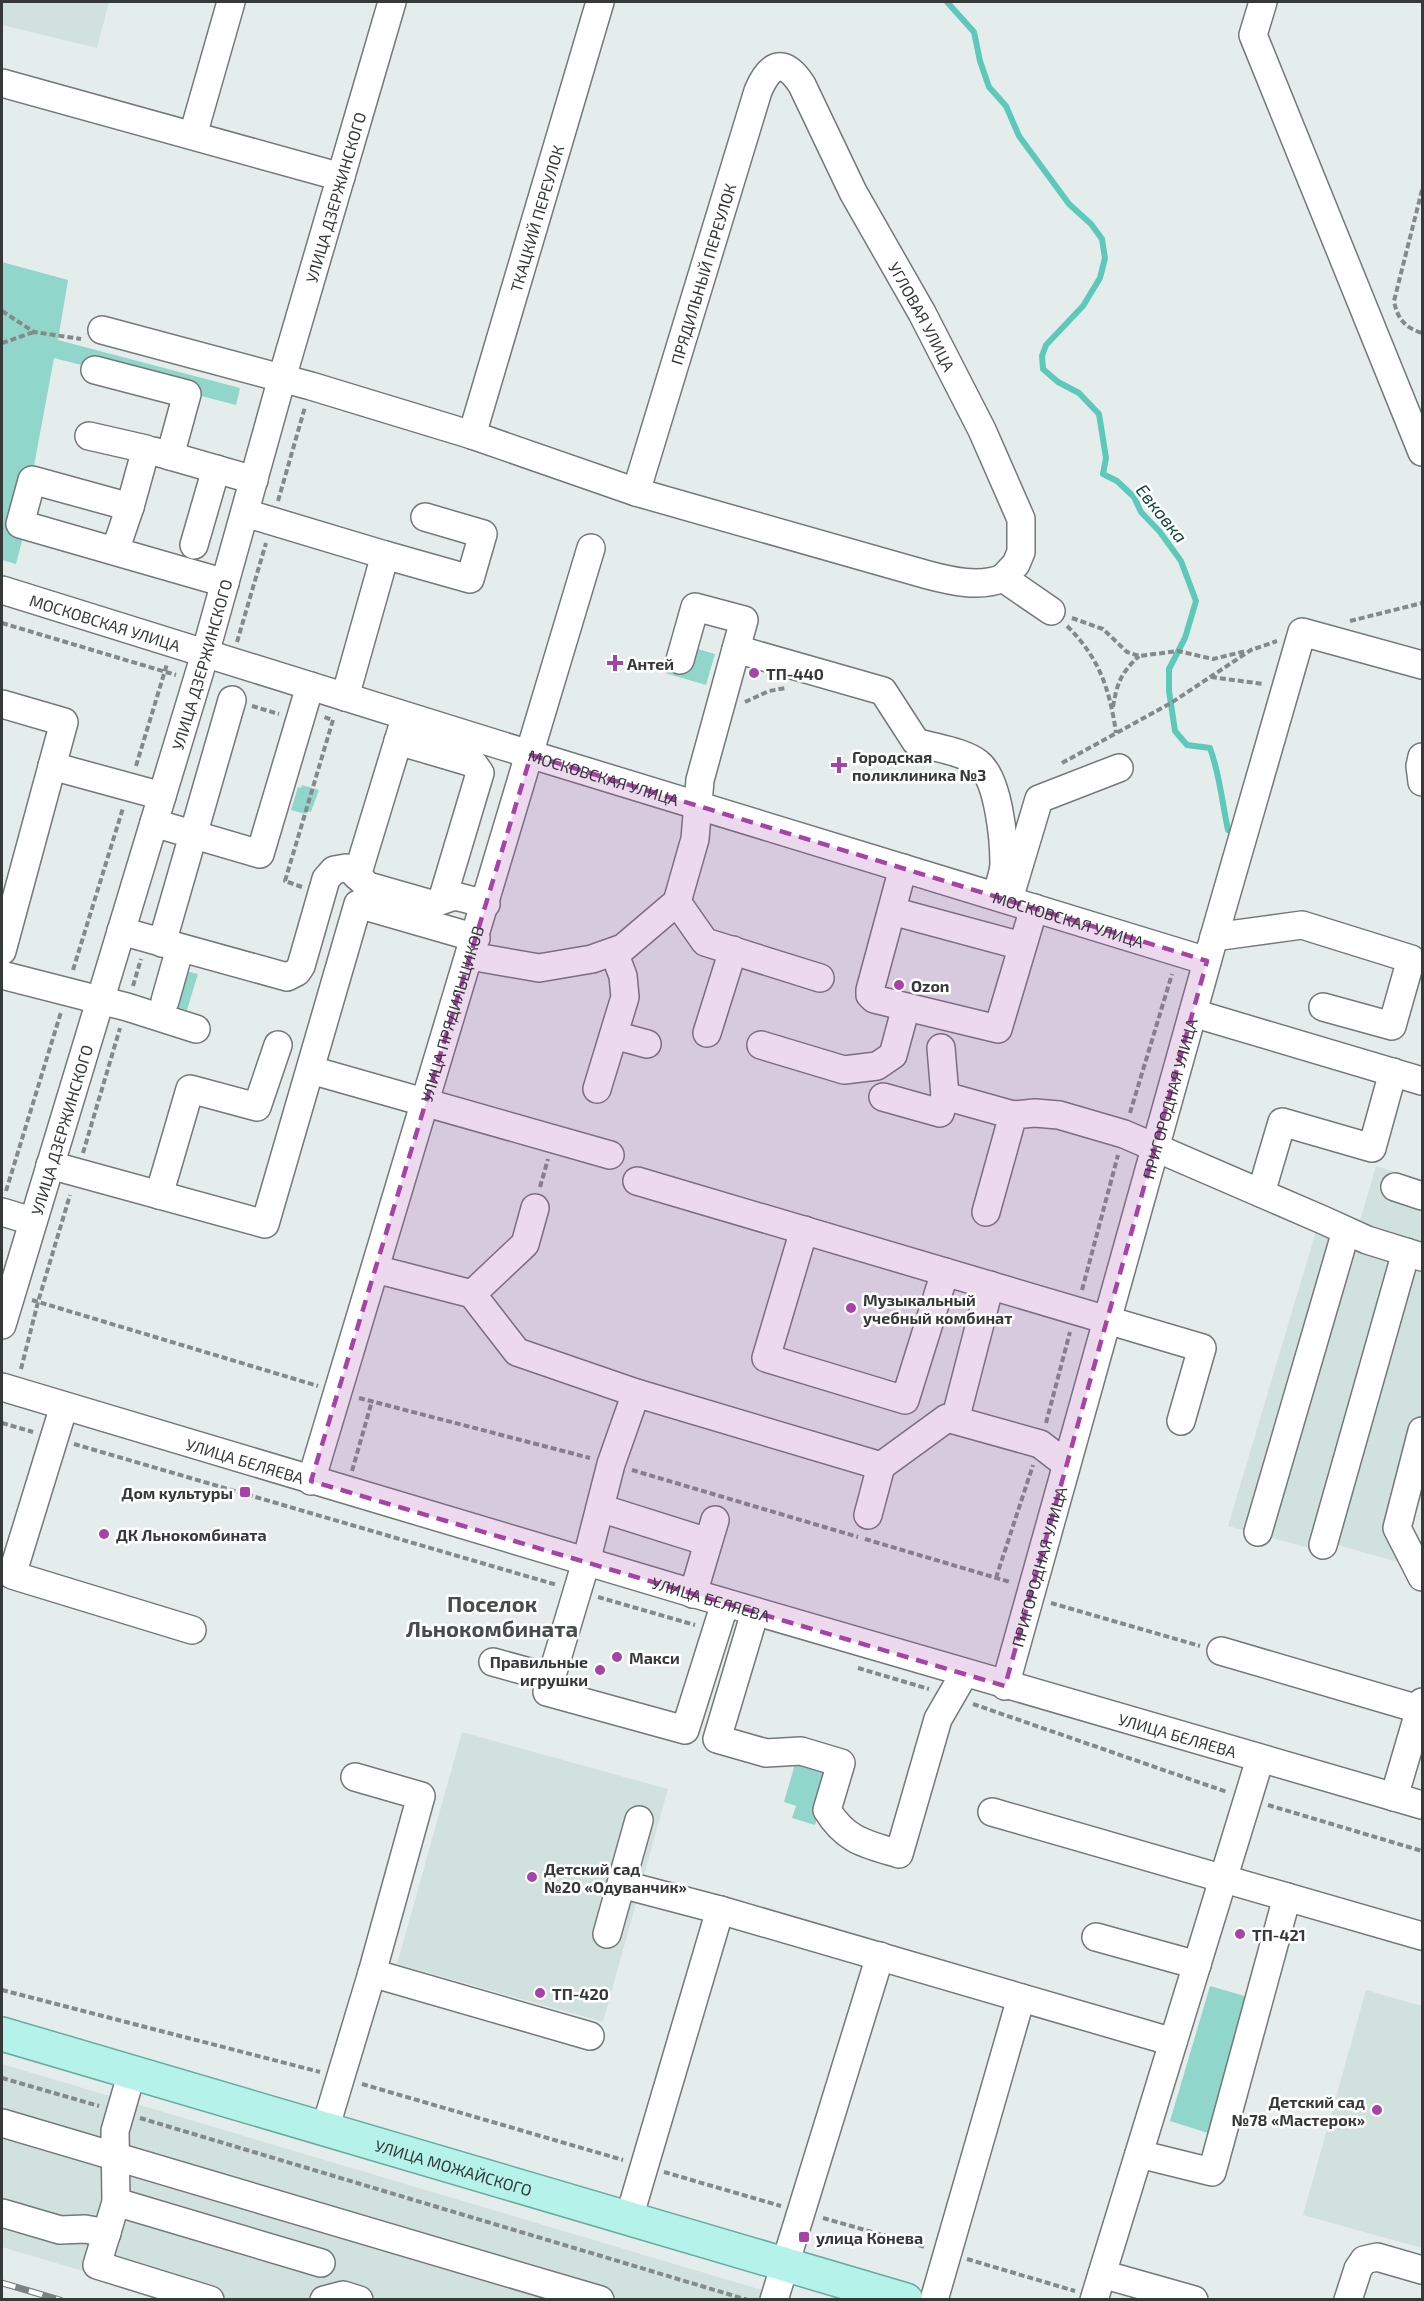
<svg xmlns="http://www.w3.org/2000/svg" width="1424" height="2301" viewBox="0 0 1424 2301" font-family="'Exo 2',sans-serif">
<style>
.built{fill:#d1e1de}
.green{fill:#90d6ca}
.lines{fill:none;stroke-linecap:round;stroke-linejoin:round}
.stream{stroke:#5dc9ba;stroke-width:6}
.minor-casing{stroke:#727978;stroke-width:30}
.major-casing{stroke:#68aba1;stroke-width:36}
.path{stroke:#848a89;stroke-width:4;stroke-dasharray:6 3;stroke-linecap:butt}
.minor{stroke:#fff;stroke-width:27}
.major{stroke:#b5f2e9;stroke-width:33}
.rail-casing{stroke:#7c8281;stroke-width:7}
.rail{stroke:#fff;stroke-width:4.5;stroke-dasharray:14;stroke-linecap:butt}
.marked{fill:#a642a8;fill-opacity:0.2;stroke:#a642a8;stroke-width:4.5;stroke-dasharray:12 8;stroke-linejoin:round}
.poi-dot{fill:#a642a8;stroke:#fff;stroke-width:2}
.labels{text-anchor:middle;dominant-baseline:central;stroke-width:5;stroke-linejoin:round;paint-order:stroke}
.street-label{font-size:16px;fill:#353938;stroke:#fff}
.poi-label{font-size:16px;font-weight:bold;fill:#353938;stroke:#fff;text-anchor:start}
.water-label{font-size:18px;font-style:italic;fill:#14453e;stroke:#fff}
.district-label{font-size:22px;font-weight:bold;fill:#464d4c;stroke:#fff}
</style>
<rect width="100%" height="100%" fill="#e5edec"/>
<path class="built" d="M2,2H109L97,48L2,25Z
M1376,1166L1422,1180V1501L1418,1500L1401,1563L1338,1545L1309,1548L1228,1526L1316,1231L1358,1227Z
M462,1732L668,1789L603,2022L397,1964Z
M1366,1990L1422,2006V2248L1303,2215Z
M2,2064L792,2299H177L2,2247Z"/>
<path class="green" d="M2,262L68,280L58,340L240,388L236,405L54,358L21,536L22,541L16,564L2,560Z
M674,642L715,654L706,685L665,673Z
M302,785L319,790L311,812L307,811L306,814L291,810L298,787L301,788Z
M182,970L198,974L187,1010L172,1006Z
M795,1764L830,1774L815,1825L792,1818L796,1806L784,1802Z
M1210,1986L1248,1997L1208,2133L1170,2121Z"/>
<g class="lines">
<path class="stream" d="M947,2L974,32L980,61L989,87L1006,106L1019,136L1069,204L1091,224L1102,239L1105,258L1100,278L1083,306L1046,345L1042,356L1043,369L1058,382L1079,393L1099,414L1106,458L1103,474L1117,481L1134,497L1141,512L1160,532L1181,561L1196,601L1185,638L1169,669V691L1175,731L1187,745L1210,748C1220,775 1222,803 1228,830"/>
<defs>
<g id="minor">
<path d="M1263,2L1253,35L1422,452"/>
<path d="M2,83L341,177"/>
<path d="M193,135L231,2"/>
<path d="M102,330L311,386L472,435L636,492L928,575C951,581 980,588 1003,578L1051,611"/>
<path d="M95,370L187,394L170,456"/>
<path id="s1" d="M472,435L600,2"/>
<path d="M89,436L146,449L130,507"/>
<path d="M153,451L254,480"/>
<path id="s2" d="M636,492L758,91C770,63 784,57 802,85L853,192L922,313L982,430L1021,519V552L1016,564L1003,578"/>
<path d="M245,513L385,555"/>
<path d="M194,545L216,469"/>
<path d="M115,551L130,507L32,480L20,524L225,583"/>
<path id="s3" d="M2,590L503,746L1207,961"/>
<path d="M736,649L883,691L916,742C935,748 962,751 978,763C999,779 1004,840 1004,865C1003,875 999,886 996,896"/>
<path d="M345,697L385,555L470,579L483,534L425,517"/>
<path d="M2,704L64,722L2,951"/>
<path d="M398,741L473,763L480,773L442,900"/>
<path d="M1422,757L1420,766L1422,782"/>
<path d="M52,766L162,796"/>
<path d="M154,823L260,854L310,686"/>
<path d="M903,868L870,990V995L874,999L998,1029L1034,908"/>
<path d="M357,876L403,725"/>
<path d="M1012,889L1039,799L1119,768"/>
<path d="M677,902L705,942L820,978"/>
<path d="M892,911L1022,946"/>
<path d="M121,931L287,977L297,972L301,966L326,879L334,870L346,868L352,871L368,886L431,904L455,896L486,904"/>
<path d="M1214,937L1302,925L1411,959L1392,1026L1323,1007"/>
<path d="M162,943L232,700"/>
<path d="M470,956L539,968L592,959L623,948L677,902L695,839L700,780L744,620L695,607L680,660"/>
<path d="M2,975L127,1007L196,1029"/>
<path d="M165,1001L180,948"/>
<path d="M1193,1013L1422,1081"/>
<path d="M707,1033L733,950"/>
<path d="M614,1035L647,1044"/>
<path d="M761,1045L844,1070L877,1066L893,1055L906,1007"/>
<path d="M941,1048L945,1096"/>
<path d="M311,1070L610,1155"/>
<path d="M597,1089L625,997L623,976L614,952"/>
<path d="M883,1097L940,1113L945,1096L1013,1115"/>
<path d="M50,1165L265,1224L358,904L476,938"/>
<path d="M637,1181L1202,1348L1181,1421"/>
<path d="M1395,1187L1422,1196"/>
<path d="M1261,1193L1282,1122L1372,1148L1393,1072"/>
<path d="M159,1195L190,1089L257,1107L278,1045"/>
<path d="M2,1212L32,1221"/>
<path d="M986,1212L1013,1115L1035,1113L1059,1115L1124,1134L1323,1220L1367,1240L1422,1257"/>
<path d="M804,1230L766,1358L905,1400L945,1272"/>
<path d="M375,1269L472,1294L517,1352L636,1393"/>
<path d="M472,1294L525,1244L535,1208"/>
<path id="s4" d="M2,1325L205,654L282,378L392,2"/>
<path id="s5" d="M2,1387C474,1530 948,1669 1422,1805"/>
<path d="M64,1406L12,1575L192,1630"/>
<path d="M955,1420L990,1285"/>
<path d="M1422,1431L1397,1528L1422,1577"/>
<path id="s6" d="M311,1481L591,548"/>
<path d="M600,1508L708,1542"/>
<path d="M868,1515L881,1466"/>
<path d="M1258,1532L1346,1231"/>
<path d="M1323,1545L1406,1252"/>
<path d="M693,1594L715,1520"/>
<path d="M725,1603L685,1730L547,1692L586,1562L611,1464L636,1393L881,1466L947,1418L1040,1444L1066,1464"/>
<path d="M755,1612L717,1739L766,1753L801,1751L841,1763L827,1810C846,1841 866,1844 899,1854L938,1719L964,1674"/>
<path d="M1221,1651L1422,1710"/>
<path d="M493,1662L551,1678"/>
<path id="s7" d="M1005,1686L1214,937L1302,632L1422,665"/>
<path d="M1394,1797L1422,1702"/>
<path d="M992,1812L1422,1936"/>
<path d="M621,1884L720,1910L1173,2042"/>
<path d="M607,1934L639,1820"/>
<path d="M1096,1937L1197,1965"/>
<path d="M372,1973L590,2036"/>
<path d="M132,2072L115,2131L116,2202L97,2265L210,2300"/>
<path d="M2,2123L600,2300"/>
<path d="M325,2129L372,1973L421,1796L355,1777"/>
<path d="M1139,2154L1212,2172L1287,1897"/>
<path d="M116,2202L321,2263"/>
<path d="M2,2213L60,2230L85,2229L107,2233"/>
<path d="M629,2218L720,1910"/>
<path d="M1102,2274L1194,2300"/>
<path d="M324,2300L343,2295L359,2300"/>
<path d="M774,2300L880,1956"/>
<path d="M934,2300L1021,1998"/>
<path d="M1094,2300L1260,1759"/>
<path d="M1348,2300L1358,2269L1364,2260L1377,2257L1422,2270"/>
</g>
<g id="major">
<path id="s8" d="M2,2034L906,2300"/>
</g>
</defs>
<use href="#minor" class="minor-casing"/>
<use href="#major" class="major-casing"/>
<path class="path" d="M1422,190L1394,301C1397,318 1405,328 1422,333
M2,311L34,332L81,339
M2,343L34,332
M278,501L305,407
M1072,618L1103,629L1127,652L1139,656L1178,651L1213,659L1246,651
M1350,621L1422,603
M2,623L176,675
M1067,626C1099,657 1110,690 1116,733
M237,642L266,543
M1211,677L1263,684
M745,702L769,691L786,688
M252,706L279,714
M1113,707C1117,683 1121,673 1139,656
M1062,763L1171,703L1251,650L1277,641
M136,766L167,664
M302,887L285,881L333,720L324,717
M73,970L123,808
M133,986L141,959
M1130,1113L1172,974
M83,1153L120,1028
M540,1187L548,1159
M6,1191L61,1012
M1082,1290L1118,1155
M32,1300L318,1386
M21,1369L38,1302L70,1195
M359,1398L590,1458
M2,1423L33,1432
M1046,1423L1070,1332
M74,1444L557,1585
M632,1470L858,1537
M352,1471L372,1401
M865,1539L1010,1582
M996,1578L1033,1465
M598,1597L695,1625
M1051,1603L1200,1646
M858,1668L929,1689
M973,1704L1227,1792
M1268,1805L1422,1851
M2,1990L320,2072
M2,2078L99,2106
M362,2084L623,2160
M140,2118L748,2300
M664,2172L781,2206
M823,2218L925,2247
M967,2259L1075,2291"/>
<use href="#minor" class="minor"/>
<use href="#major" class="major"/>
<defs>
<path id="rail" d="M2,2283L60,2300"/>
</defs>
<use href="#rail" class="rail-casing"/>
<use href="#rail" class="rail"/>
</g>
<path class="marked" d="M531,755L1207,961L1005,1686L311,1481Z"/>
<g class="poi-dot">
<path d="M612 654h6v6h6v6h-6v6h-6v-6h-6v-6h6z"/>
<circle cx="754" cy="673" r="6"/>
<path d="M836 756h6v6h6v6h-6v6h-6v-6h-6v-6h6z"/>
<circle cx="899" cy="985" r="6"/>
<circle cx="851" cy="1308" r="6"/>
<rect x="239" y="1486" width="12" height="12" rx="3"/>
<circle cx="104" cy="1534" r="6"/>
<circle cx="617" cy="1657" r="6"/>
<circle cx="600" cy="1670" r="6"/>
<circle cx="532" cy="1877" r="6"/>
<circle cx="1240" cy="1934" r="6"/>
<circle cx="540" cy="1993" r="6"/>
<circle cx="1377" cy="2110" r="6"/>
<rect x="798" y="2231" width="12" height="12" rx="3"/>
</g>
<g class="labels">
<g class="street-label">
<text stroke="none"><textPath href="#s4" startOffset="1176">УЛИЦА ДЗЕРЖИНСКОГО</textPath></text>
<text stroke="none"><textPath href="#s1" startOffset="226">ТКАЦКИЙ ПЕРЕУЛОК</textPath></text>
<text stroke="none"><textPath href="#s2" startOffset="228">ПРЯДИЛЬНЫЙ ПЕРЕУЛОК</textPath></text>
<text stroke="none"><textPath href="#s2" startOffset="744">УГЛОВАЯ УЛИЦА</textPath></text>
<text stroke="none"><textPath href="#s3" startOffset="108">МОСКОВСКАЯ УЛИЦА</textPath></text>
<text stroke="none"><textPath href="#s4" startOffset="690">УЛИЦА ДЗЕРЖИНСКОГО</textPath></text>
<text stroke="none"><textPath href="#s3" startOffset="630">МОСКОВСКАЯ УЛИЦА</textPath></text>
<text stroke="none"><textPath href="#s3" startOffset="1116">МОСКОВСКАЯ УЛИЦА</textPath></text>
<text stroke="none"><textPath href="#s6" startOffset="488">УЛИЦА ПРЯДИЛЬЩИКОВ</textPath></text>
<text stroke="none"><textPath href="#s7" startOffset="610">ПРИГОРОДНАЯ УЛИЦА</textPath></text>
<text stroke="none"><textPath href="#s4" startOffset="204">УЛИЦА ДЗЕРЖИНСКОГО</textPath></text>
<text stroke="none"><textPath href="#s5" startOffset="254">УЛИЦА БЕЛЯЕВА</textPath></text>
<text stroke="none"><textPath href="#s7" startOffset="124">ПРИГОРОДНАЯ УЛИЦА</textPath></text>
<text stroke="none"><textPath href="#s5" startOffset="740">УЛИЦА БЕЛЯЕВА</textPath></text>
<text stroke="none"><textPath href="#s5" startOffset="1226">УЛИЦА БЕЛЯЕВА</textPath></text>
<text stroke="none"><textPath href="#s8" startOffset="471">УЛИЦА МОЖАЙСКОГО</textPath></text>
</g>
<g class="poi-label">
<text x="627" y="663">Антей</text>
<text x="766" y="673">ТП-440</text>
<text x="852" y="756">Городская<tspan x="852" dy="18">поликлиника №3</tspan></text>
<text x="911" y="985">Ozon</text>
<text x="863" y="1299">Музыкальный<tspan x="863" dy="18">учебный комбинат</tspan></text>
<text x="233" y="1492" text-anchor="end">Дом культуры</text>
<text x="116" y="1534">ДК Льнокомбината</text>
<text x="629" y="1657">Макси</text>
<text x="588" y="1661" text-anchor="end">Правильные<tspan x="588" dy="18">игрушки</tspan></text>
<text x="544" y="1868">Детский сад<tspan x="544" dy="18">№20 «Одуванчик»</tspan></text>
<text x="1252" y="1934">ТП-421</text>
<text x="552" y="1993">ТП-420</text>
<text x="1365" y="2101" text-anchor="end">Детский сад<tspan x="1365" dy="18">№78 «Мастерок»</tspan></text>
<text x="816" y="2237">улица Конева</text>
</g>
<g class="water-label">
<text transform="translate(1162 513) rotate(51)">Евковка</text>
</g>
<g class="district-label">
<text x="492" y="1603">Поселок<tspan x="492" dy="25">Льнокомбината</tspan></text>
</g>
</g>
<rect width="1424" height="2301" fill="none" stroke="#353938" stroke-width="6"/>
</svg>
